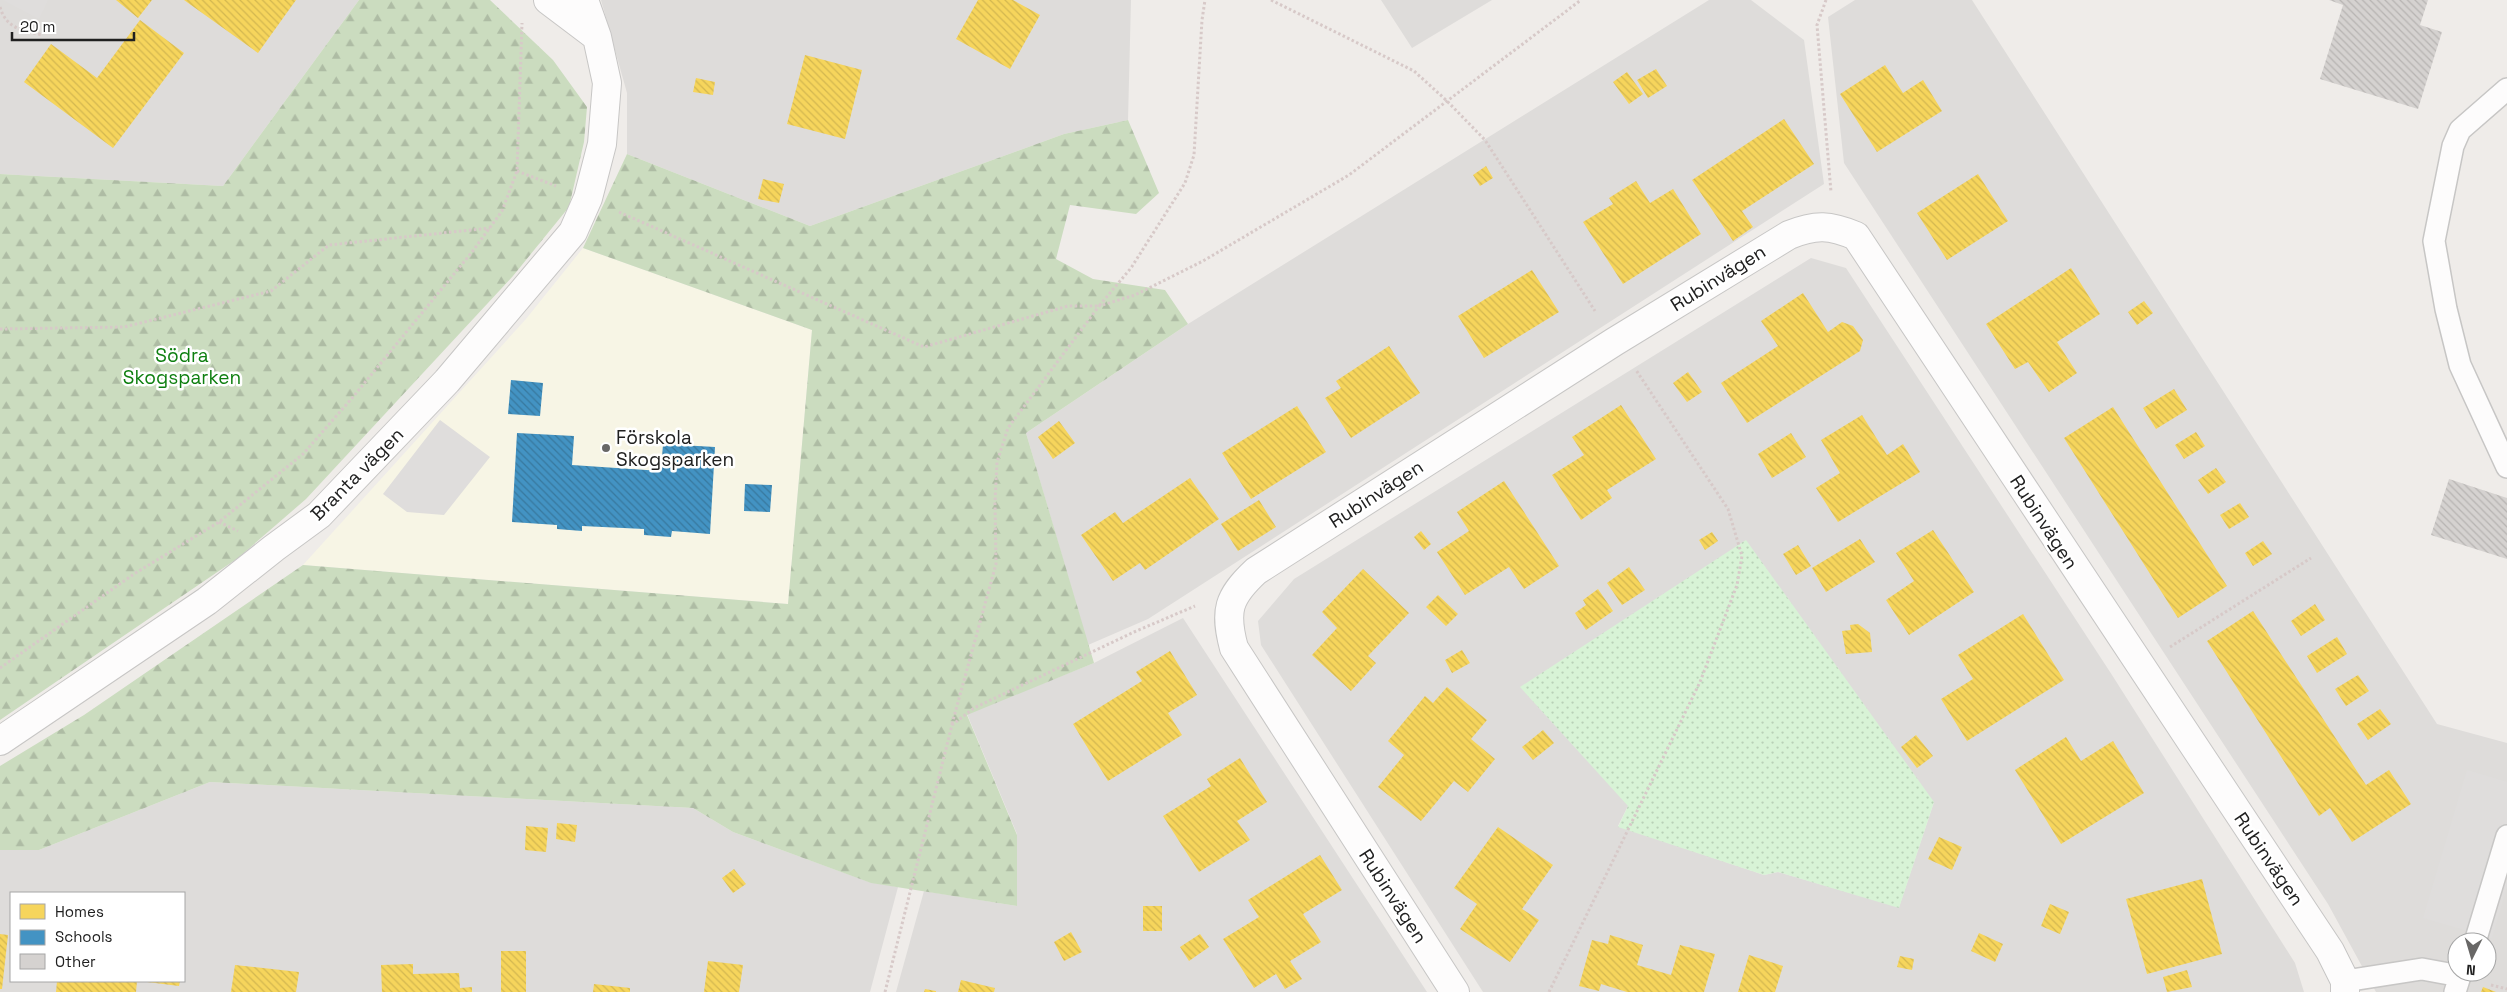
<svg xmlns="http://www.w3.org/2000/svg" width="2507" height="992" viewBox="0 0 2507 992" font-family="'Space Grotesk',sans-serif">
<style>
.residential{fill:#dedcda;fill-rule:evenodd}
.education{fill:#f7f5e5}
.forest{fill:url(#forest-firs)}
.park{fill:url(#park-dots)}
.parking{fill:#dfdddc}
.homes{fill:url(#homes-back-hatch)}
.schools{fill:url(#schools-back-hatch)}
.building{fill:url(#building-back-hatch)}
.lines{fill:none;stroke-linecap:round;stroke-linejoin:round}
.service-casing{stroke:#c7c6c5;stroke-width:24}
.minor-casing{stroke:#c7c6c5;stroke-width:30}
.path{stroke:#d7c9c8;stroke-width:3;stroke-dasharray:2.5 2.5;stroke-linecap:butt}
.service{stroke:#fdfcfc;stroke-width:21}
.minor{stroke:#fdfcfc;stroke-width:28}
.poi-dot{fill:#686766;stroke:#fff;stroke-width:2}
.labels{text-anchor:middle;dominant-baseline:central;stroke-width:5;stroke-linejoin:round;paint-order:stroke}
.street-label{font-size:19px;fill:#202020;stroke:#fff}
.park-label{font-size:19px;fill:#0e7f10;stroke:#fff}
.poi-label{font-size:19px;fill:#202020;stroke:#fff;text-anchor:start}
</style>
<defs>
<pattern id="forest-firs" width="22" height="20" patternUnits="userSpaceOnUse" patternTransform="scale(1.25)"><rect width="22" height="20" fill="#cbdcbf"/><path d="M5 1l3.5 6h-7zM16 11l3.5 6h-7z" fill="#aebca4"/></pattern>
<pattern id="park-dots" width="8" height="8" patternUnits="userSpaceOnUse" patternTransform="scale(1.25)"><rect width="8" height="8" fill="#d8f3d6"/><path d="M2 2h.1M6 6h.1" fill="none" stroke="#b9d0b7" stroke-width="1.8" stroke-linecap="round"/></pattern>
<pattern id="homes-back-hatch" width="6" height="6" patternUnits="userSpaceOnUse" patternTransform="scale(1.25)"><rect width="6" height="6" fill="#f6d55c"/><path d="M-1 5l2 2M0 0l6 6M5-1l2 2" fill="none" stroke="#d3b750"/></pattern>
<pattern id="schools-back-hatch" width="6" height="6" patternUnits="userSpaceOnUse" patternTransform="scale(1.25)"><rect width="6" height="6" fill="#4393c3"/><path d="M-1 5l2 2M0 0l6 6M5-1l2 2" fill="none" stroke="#38789e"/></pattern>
<pattern id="building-back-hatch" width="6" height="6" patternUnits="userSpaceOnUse" patternTransform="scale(1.25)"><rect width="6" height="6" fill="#d5d2d0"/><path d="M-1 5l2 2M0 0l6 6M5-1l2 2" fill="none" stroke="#b7b4b2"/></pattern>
</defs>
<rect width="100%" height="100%" fill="#efece9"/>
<path class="residential" d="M0,0H359L223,186L0,174Z
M601,0H1131L1128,120L1064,134L810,226L627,154V93Z
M1381,0H1492L1412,48Z
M1709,0H1751L1804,40L1824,184L1148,619L1088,645L1026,433L1188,324Z
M1855,0H1972L2437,724L2507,743V992H2376L2328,904L1844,163L1828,17ZM2457,942H2487V972H2457Z
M1811,258L1846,268L2112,675L2295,963L2304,992H1483L1261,645L1258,621L1294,579ZM1934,802L1899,907L1778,872L1764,875L1618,826L1628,806Z
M1183,618L1427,992H896L924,891L1017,906V834L967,714L1094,663Z
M210,782L693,808L733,832L869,882L898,887L870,992H0V850H39ZM11,893H184V981H11Z"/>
<path class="education" d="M583,248L812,330L788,604L303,565L526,319Z"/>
<path class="forest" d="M359,0H490L553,60L587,107L584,142L569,207L513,276L306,499L238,558L0,720V174L223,186Z
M1128,120L1159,193L1136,214L1070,205L1056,259L1093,279L1165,290L1188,324L1026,433L1094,663L967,715L1017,835V906L871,883L733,832L693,808L210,782L39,850H0V766L84,715L303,565L788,604L812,330L583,248L627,154L810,226L1064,134Z"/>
<path class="park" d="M1746,540L1934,802L1899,908L1778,872L1764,875L1618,827L1628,806L1520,687Z"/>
<path class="parking" d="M3,0H48L39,19Z
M440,420L490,457L444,515L407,512L383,494Z
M2467,770L2507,782V887L2492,938L2423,918Z"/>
<path class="homes" d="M116,0H152L138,18Z
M184,0H296L258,53Z
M978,0H1013L1040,15L1010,69L956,39Z
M140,20L184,53L113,148L24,82L51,44L97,78Z
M805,55L862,70L845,139L787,124Z
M1885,65L1903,93L1923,80L1942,111L1877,152L1840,94Z
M1656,69L1667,86L1648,98L1637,80Z
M1627,72L1643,94L1629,104L1613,82Z
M696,78L715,82L713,95L693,92Z
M1784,119L1814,164L1742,211L1753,227L1733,241L1692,180Z
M1486,166L1493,178L1480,186L1473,175Z
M1978,174L2008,221L1947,260L1917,213Z
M763,179L784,184L779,203L758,199Z
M1636,181L1650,203L1673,189L1701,234L1623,284L1583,222L1613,204L1609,198Z
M2071,268L2100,314L2057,342L2077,373L2049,392L2028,362L2015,369L1986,324Z
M1532,270L1559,312L1484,358L1458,316Z
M1803,293L1828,332L1842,322L1853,326L1863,340L1860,351L1747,423L1721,383L1778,346L1761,321Z
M2144,301L2153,313L2137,325L2128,312Z
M1389,346L1420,393L1351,438L1325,398L1341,388L1336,381Z
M1688,372L1702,392L1687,402L1673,383Z
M2174,389L2187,410L2156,429L2143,408Z
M1621,405L1656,459L1607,490L1612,498L1581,520L1552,475L1584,455L1572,437Z
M1297,406L1326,452L1251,499L1222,453Z
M2113,407L2227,586L2178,618L2064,438Z
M1862,415L1887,455L1903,444L1920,472L1838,522L1816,488L1840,473L1821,440Z
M1059,421L1075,443L1053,459L1038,437Z
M2196,432L2205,446L2184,459L2175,445Z
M1791,433L1806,457L1772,478L1758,454Z
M2216,468L2226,482L2208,494L2198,480Z
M1190,478L1219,519L1145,570L1140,563L1113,581L1081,535L1115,512L1123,523Z
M1504,481L1559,566L1524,589L1509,567L1465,595L1437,552L1469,531L1457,512Z
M1259,500L1276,527L1238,551L1221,524Z
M2240,503L2249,517L2229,529L2220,515Z
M1933,530L1974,592L1909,635L1886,600L1914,581L1896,553Z
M1421,531L1431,544L1424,550L1414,537Z
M1712,532L1718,541L1705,550L1699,540Z
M1860,539L1875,562L1826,592L1812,568Z
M2263,541L2272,554L2253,566L2245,553Z
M1798,545L1811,566L1796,575L1783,554Z
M1629,567L1645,590L1622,605L1607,583Z
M1363,569L1409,613L1368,656L1376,663L1351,691L1312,655L1337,628L1322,612Z
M1598,589L1613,611L1586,630L1575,613L1586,605L1583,600Z
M1438,595L1458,614L1446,626L1426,607Z
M2315,604L2325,620L2301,636L2291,621Z
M2253,611L2366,785L2389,770L2411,804L2352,842L2330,808L2319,816L2207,641Z
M2023,614L2064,680L1967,741L1941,699L1973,679L1958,655Z
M1858,624L1870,633L1872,652L1846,654L1842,631L1851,630L1850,625Z
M2337,637L2347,654L2317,673L2307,656Z
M1462,650L1470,663L1452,673L1445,660Z
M1170,651L1197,695L1168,713L1182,735L1108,781L1073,724L1142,681L1136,672Z
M2358,675L2369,691L2346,706L2335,689Z
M1447,687L1487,720L1471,739L1495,759L1468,792L1454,781L1421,821L1378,787L1404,755L1388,741L1425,696L1433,703Z
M2380,709L2391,724L2368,740L2357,724Z
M1543,730L1554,743L1533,760L1522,747Z
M1916,735L1933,756L1917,768L1901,747Z
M2066,737L2081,761L2113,741L2144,793L2061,844L2015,770Z
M1240,758L1267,802L1237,821L1250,840L1199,872L1163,816L1211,786L1207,779Z
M557,823L577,825L575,842L556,839Z
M526,826L548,828L546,852L525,850Z
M1498,827L1553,865L1522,909L1539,920L1510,962L1460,929L1477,904L1454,888Z
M1939,837L1962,847L1952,870L1928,859Z
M1320,855L1342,890L1303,914L1321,942L1290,961L1302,979L1285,989L1276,974L1254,988L1223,939L1259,917L1248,900Z
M734,869L746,884L733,893L722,878Z
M2202,879L2222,954L2147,974L2126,899Z
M2050,904L2069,912L2060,934L2041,926Z
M1143,906H1162V931H1143Z
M1071,932L1082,952L1064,961L1054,942Z
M1979,933L2003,944L1995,962L1971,951Z
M0,934L8,935L2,989H0Z
M1200,934L1209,947L1189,961L1180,947Z
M1610,935L1643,945L1637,965L1671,975L1680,945L1715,954L1704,992H1627L1601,984L1599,991L1579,986L1592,940L1608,944Z
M501,951H526V992H501Z
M1749,955L1783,966L1775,992H1738Z
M1900,956L1914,959L1912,970L1897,967Z
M708,961L743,965L739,992H704Z
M413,964V974L459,973L460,988L472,987V992H382L381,965Z
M235,965L299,972L296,992H231Z
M2187,970L2192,987L2167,992L2163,977Z
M961,980L995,988L994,992H958Z
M57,981H137L136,992H56Z
M139,981H180L179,986Z
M594,984L630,988V992H593Z
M2483,987L2496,992H2481Z
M925,989L936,991V992H924Z"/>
<path class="schools" d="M511,380L543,383L540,416L508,414Z
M517,433L574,436L572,465L661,471L663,444L715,447L710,534L672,531L671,537L644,535V529L582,526V531L557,529V525L512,522Z
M745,484L772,485L770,512L744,511Z"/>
<path class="building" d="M2329,0H2428L2420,25L2442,32L2418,109L2320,79L2343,5Z
M2449,479L2507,498V559L2431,535Z"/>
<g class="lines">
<defs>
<path id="service" d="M2507,89L2460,130L2453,146L2434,241L2446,309L2460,365L2507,467
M2475,942L2507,836
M2345,981L2422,969L2460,976L2455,992"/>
<path id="minor" d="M548,0L597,37
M0,741L207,601L274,548L319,515L447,381L573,232L588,198L602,144L607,83L597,37L584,0
M1455,992L1234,648C1224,611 1228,597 1256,571L1614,342L1789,235C1816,224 1830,225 1856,236L2330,951L2345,981V992"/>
</defs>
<use href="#service" class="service-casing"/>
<use href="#minor" class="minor-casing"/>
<path class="path" d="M1271,0L1414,71L1446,100L1485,140L1595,311
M1826,0L1817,25L1831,192
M0,7C6,29 24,31 43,35
M517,171L556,186
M619,212L924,347L1068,306H1099L1131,268L1185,183L1194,155L1202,20L1205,0
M0,329L124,327L271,291L329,245L490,228
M219,522L238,531
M2170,647L2311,558
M0,668L134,574L219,522L303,454L353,397L472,252L502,211L517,171L522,23
M952,724L996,564L995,502L997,462L1008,428L1099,306L1135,295L1203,261L1349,175L1581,0
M2491,985L2507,989
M885,992L952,725L974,708L1134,632L1195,606
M1549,992L1700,682L1737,585L1742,556L1728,509L1636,370"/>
<use href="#service" class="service"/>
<use href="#minor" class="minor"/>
</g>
<circle class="poi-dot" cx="606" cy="448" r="5"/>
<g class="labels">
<g class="street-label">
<text transform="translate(1718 278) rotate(-32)">Rubinvägen</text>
<text transform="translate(357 474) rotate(-45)">Branta vägen</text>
<text transform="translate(1376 494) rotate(-33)">Rubinvägen</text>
<text transform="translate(2044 522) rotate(57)">Rubinvägen</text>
<text transform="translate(2269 859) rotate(56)">Rubinvägen</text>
<text transform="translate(1393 896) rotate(57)">Rubinvägen</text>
</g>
<g class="park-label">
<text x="182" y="355">Södra<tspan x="182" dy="22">Skogsparken</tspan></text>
</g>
<g class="poi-label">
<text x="616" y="437">Förskola<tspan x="616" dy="22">Skogsparken</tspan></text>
</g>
</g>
<rect x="10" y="892" width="175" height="90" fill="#ffffff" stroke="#a6a6a6"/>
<rect x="20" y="904" width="25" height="15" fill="#f6d55c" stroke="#a6a6a6"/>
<text x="55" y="917" font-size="15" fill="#202020">Homes</text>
<rect x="20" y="930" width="25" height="15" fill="#4393c3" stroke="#a6a6a6"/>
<text x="55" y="942" font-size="15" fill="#202020">Schools</text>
<rect x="20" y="954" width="25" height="15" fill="#d5d2d0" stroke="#a6a6a6"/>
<text x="55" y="967" font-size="15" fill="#202020">Other</text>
<g transform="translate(2472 957) rotate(185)"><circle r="24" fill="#ffffff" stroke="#a6a6a6"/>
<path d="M0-4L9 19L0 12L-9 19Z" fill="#686766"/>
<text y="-8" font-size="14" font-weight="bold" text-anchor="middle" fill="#202020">N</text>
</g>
<path d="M12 32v8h122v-8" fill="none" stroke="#202020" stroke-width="2.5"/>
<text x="20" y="32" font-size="15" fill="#202020" stroke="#ffffff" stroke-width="4" paint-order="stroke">20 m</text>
</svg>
